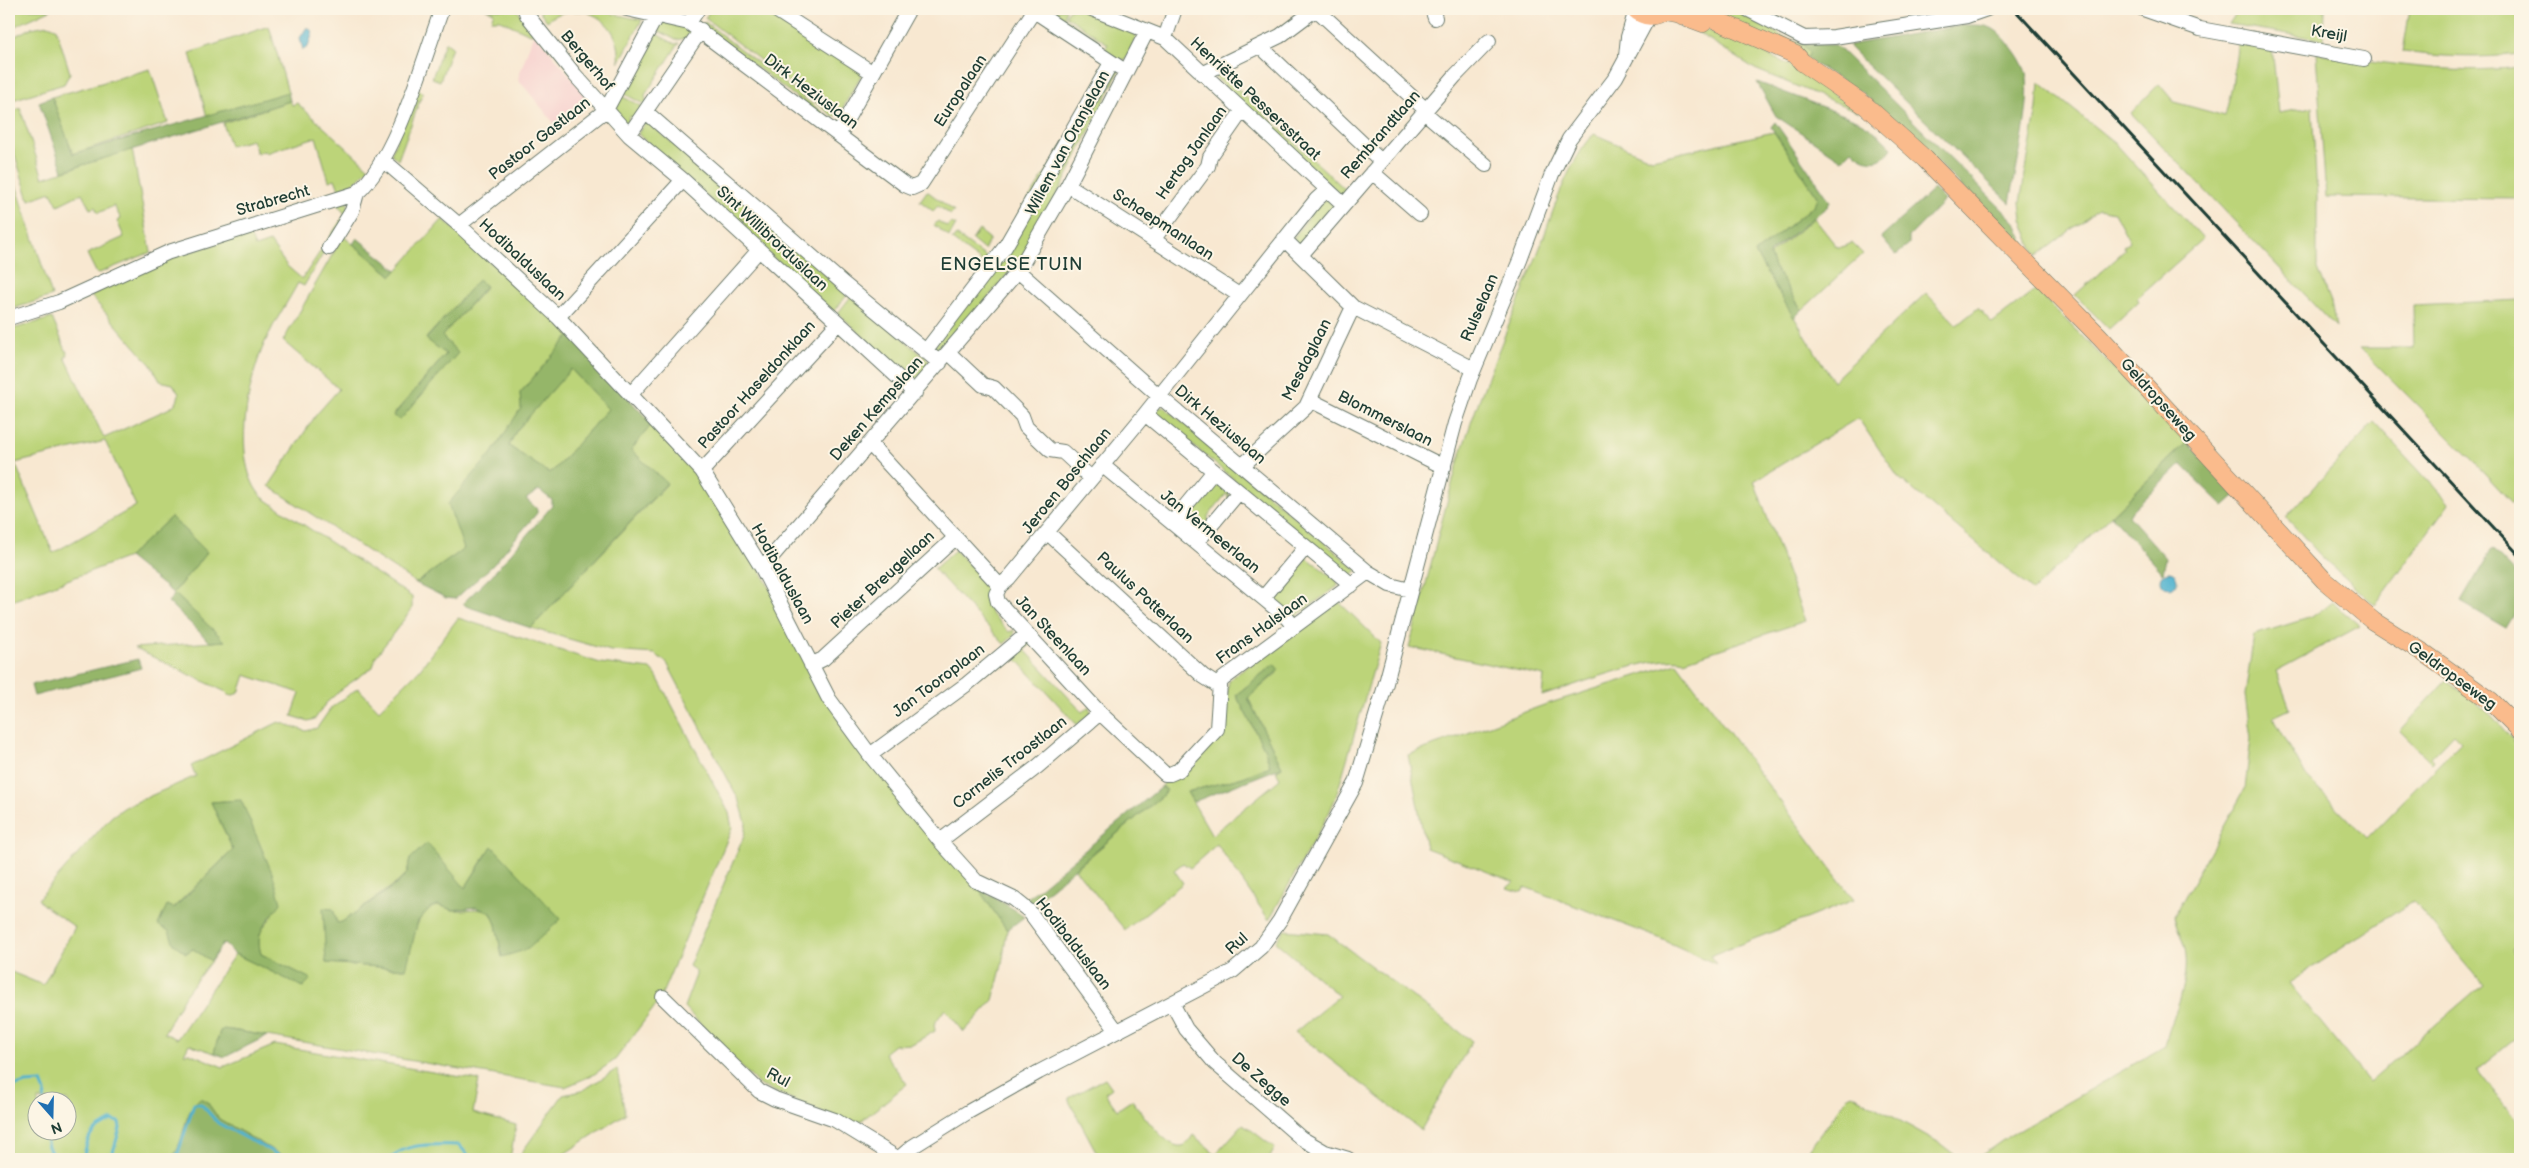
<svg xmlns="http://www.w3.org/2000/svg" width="2529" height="1168" viewBox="0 0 2529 1168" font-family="'Balsamiq Sans',sans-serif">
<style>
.built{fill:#f7d0ce}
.green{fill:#bcd479;stroke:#6e8856;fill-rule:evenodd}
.forest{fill:#95b669;stroke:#5a7a4e;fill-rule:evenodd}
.water{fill:#50b2cf;stroke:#387882}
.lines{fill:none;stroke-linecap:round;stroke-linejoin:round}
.stream{stroke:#50b2cf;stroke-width:3}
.minor-casing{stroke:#6b796b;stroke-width:16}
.major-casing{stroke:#6b796b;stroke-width:19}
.minor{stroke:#fff;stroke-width:14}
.major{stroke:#fabb8c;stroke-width:18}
.rail{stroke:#1f3d34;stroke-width:3}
.labels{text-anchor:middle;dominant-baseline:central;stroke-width:4;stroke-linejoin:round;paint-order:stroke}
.street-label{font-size:16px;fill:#1f3d34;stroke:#fcf5e5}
.neighbourhood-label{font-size:18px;letter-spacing:1px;fill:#1f3d34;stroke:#fcf5e5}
</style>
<rect width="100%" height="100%" fill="#fcf5e5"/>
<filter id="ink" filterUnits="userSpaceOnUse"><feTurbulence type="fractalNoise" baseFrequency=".02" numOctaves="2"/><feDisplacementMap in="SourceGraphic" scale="10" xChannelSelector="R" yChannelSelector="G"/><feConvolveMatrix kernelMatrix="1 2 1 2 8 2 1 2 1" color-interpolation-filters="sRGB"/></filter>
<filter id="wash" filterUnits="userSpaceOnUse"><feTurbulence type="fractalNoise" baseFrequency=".0096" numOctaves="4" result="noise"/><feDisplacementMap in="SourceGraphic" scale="20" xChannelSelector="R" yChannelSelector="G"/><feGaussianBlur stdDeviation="1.12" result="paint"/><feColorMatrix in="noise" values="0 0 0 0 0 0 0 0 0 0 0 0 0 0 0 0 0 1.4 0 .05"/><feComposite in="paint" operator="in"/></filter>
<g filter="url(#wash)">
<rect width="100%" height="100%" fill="#f8e8d1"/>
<path class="built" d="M534,32L592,103L559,129L518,79Z"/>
<path class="green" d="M9,9H52L9,29Z
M486,9H516L534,31L532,34L528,33L500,20H491L494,12Z
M538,9H587V12C572,10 559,11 547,21Z
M590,9L642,20L619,63C621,41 611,21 589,13Z
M711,9H768L863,72L839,115L833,116L705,18Z
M1043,9H1066L1064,18L1097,39L1096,41L1103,47L1101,50Z
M1069,9H1080L1136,33V37L1126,59L1121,61L1103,52L1108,44L1066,16Z
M1726,9H1738L1782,36L1802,44L1810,53L1806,59L1716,12Z
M2239,9H2325L2324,40L2229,24Z
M2410,9H2520V54C2480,59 2443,57 2403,52Z
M1679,20L1747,45L1797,69L1859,112L1755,69Z
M662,22L690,28L692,37L676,40L655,29Z
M705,22L831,119L829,122L702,26Z
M48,25L56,28L70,73L64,84L9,101V39L31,28Z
M269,26L288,92L207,117L190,53Z
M653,32L675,44L679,43L645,95L647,106L621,92L643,51L648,53L650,49L646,46Z
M2238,40L2272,47L2279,113L2312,107L2317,196V266L2331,302L2336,327L2131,113L2159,84L2174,102L2225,116L2232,87Z
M445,42L452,47L440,81L432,78Z
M2316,53C2384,63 2451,75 2520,67V199L2326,197Z
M150,69L168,123L72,154L52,97Z
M1112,69L1119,71L1063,184L1021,258L939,356L932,350Z
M1220,73L1347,191L1342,196L1214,76Z
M2039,82L2116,144L2203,239L2137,298L2139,301L2109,329L2075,295L2125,250L2123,246L2130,242L2114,212L2098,209L2037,256L2034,252L2022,219L2020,202L2037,108Z
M416,90L423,92L398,160L391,154Z
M621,96L645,108L633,121L631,116L628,118L629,122H625L617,112L616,106Z
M290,101L292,105L297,103L369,168L354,183L339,189L335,179L329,181L316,137L266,153L265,151L257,153L252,140L230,146L223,123Z
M20,108L43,178L132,149L151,252L97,274L87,254L124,237L117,221L121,219L114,206L98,213L95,207L90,209L82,193L58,205L51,192L29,200L9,136V114Z
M646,121L772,226L758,243L640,136L638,133Z
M1774,132L1818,197V202L1755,253L1833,381L1926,293L1957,325L1978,308L1992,323L2036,290L2187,442L2033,591L1898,477L1858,418L1754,481L1805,621L1684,661C1660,652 1570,687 1542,696L1544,676L1409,647C1428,581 1442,513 1463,447C1483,384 1510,324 1534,263C1552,219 1562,170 1594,134L1652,159Z
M9,163L52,296L9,310Z
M927,191L954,211L951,215L938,206L933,211L920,201Z
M1327,199L1335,207L1301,246L1293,239L1318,204Z
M347,201L349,210L304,286L298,283C288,302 275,320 266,340C248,378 230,463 262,497L412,597V609L376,656L373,667L343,688L325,704L315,719L308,721L292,716L300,693L245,675L239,693L230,696L226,692L134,648L225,641L173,593L207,552L171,517L128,557L9,602V330L52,318L68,355L65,357L104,438L170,408L177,402L179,394L173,384L160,381L151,365L91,296L128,272L249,233L255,247L270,242L287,266L302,279L345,214L337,204ZM105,441L136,506L53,553L15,463Z
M1814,218L1837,247H1842L1852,243L1863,254L1802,310L1774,267L1769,255Z
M443,219L570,335L520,393L522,408L492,453L464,549L416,583L269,486L316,415L339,389L283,341L343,236L392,276ZM478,281L486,287L442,336L458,353L393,415L446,354L426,338Z
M938,221L947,227L951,223L956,225L949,237L934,225Z
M774,228L847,295L834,312L759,245Z
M979,230L990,239L984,250L972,240Z
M956,235L990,260L986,265L952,240Z
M852,295L929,361L930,364L916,381H911L838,313Z
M2520,300V477L2512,503L2476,464L2360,348H2414L2413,305Z
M571,369L608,409L555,469L549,473L509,446L516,431Z
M1164,407L1357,570L1351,577L1154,413L1158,408Z
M2374,422L2449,503L2375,605L2321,556L2286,517Z
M652,424L699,478L762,573L815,681L977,887L1007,930L1002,965L993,1000L964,1032L945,1009L934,1024L935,1031L912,1044L894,1045L884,1053L907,1084L855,1126L759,1085L684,1007L696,975V971L689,966L744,836L746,823L740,802L667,663L655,654L611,651L531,628L667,484L631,450Z
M1212,479L1230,489L1229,500L1227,493L1208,516L1209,526L1203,529L1186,518L1189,507L1190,514L1208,493L1207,483Z
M955,550L991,587L987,596L994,607L990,612L1009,632L1014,630V635L1004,644L934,569Z
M1305,556L1337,581L1338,586L1296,616L1275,600L1273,595L1277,587H1284L1306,560L1301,559Z
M1339,602L1381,643L1336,797L1329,813L1269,920L1217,844L1190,868L1183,863L1174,870L1183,883L1125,930L1075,869L1162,796L1166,792L1164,787H1161L1166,781L1176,779L1182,775L1221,734L1225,725L1228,685L1230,679ZM1274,664L1277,673L1248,698L1282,767L1276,771L1280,779L1212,835L1187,792L1244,777L1270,766L1265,750L1236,695Z
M2332,602L2360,626L2276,671L2290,709L2273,717L2306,776L2367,838L2461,742L2453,734L2431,757L2434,760L2432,763L2400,731L2446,681L2471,698L2493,717L2520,749V943L2511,949L2520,964V1035L2477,1070L2520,1125V1159H1976L2009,1136L2165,1046C2171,1016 2189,988 2186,956C2185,943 2177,929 2174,916L2245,789L2251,738L2245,695L2254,635L2312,617ZM2413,901L2483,984L2369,1082L2289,983Z
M458,618L600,663L651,669L656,675L729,813L732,828L659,1001L615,1060L593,1075L565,1087L232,1030L220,1031L214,1053L189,1044L184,1054L189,1053L223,1067L275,1045L479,1080L473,1113L516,1125L510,1159L286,1158L219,1119L207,1102L200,1098C180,1116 187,1145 169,1159H9V971L43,985L75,927L42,904L38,899L111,817L125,807L196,776L191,766L279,722L306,731L317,728L331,708L358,688L379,710L420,669ZM225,801L273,915C261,930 255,935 261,954L310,979L303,987L235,954L177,1039L164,1033L185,995L211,961L193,949L186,953C168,941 169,925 167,905L173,908L233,850L211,802ZM487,853L502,957L496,924L491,913C473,906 472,911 454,910C448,910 442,904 436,906C413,911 412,950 405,969L326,963L333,909L337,923L342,922L398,882L407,873L410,859L465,888ZM38,1100H68V1130H38Z
M1028,643L1031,644L1025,650L1082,712L1089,706L1091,713L1077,725L1011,653L1022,644Z
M1677,663L1854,900L1710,956L1716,964L1659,938L1525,887L1522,892L1507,888L1514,882L1426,848L1408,755L1544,705Z
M1284,930L1328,934L1472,1041L1421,1130L1295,1032L1339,996L1276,942Z
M617,1069L625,1114L561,1156L563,1159H517L563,1095L582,1091Z
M1105,1078L1112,1088L1105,1093L1117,1110L1132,1100C1140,1110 1169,1154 1185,1145C1188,1143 1191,1138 1193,1135L1216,1154L1243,1124L1275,1148L1269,1159H1097L1099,1157L1069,1101V1098Z
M1852,1094L1938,1142L1960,1159H1802L1849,1095Z"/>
<path class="forest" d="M1965,25C1988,25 1993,25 2008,43C2015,51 2023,63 2026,73C2033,101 2015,172 2010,203L1850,48L1849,45Z
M1802,44L1836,45L2016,223L2029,255L1908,132L1861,92L1806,59L1810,53Z
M1757,82L1857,120L1871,128L1892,148C1881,166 1865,163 1852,150L1842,160L1776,116Z
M288,92L290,101L63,171L39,102L52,97L73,154Z
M1775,122L1830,201L1828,206L1769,253L1774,267L1802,310L1794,318L1755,253L1815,205L1818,197L1771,127Z
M1934,189L1945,200L1909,237V245L1896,255L1881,237Z
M357,238L397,270L392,276L353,244Z
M478,280L486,286L442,336L458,353L400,420L393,416L446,354L426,339Z
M570,335L652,424L631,450L667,483L531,628L466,606L463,603L492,575L552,506V500L539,490L526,499L537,509V513L492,566L455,599L446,598L416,583L464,549L448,504L492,453L521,408L520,393ZM571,369L608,409L555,469L549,473L509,446L516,431Z
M2187,442L2235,496L2224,506L2181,464L2132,511L2129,516L2166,558L2163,573L2111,516Z
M171,517L207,552L173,593L128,557Z
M2492,549L2520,578V605L2506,628L2461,602Z
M175,594L225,641L210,642L168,602Z
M138,659L141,668L34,696L31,685Z
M1274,664L1279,670L1248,698L1282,767L1193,802L1187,792L1243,777L1270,766L1265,750L1236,695Z
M1161,787L1167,790L1162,796L1032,904L1025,900Z
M241,800L273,875L281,903C268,922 254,930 261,954L311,979L303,987L235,954L223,943L211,961L193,949L186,953L174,944L169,931L158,925L167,905L174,908L233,850L211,802Z
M427,843L465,888L492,846L561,919L528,949L502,957L496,924L491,913L476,907L453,910L438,905L430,908L418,921L406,969L326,963L323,908L333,909L337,923L342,922L398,883L407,873L410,859Z
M977,887L1020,913L1024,917L1007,930Z
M224,1029L267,1036L225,1057L214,1053L220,1031Z
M200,1098L207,1102L219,1119L286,1158L293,1159H169C187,1145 180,1116 200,1098Z"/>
<path class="water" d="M307,27L313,32L308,47L303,50L300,38Z
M2161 580a8 8 0 1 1 16 0a8 8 0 1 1-16 0Z"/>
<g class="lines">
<path class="stream" d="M9,1088L26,1083L41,1082L45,1092L44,1100
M44,1130L48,1147L55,1159
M83,1159C89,1134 88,1132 112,1120L119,1122L120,1128L111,1159
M176,1159L194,1104H201L218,1123L284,1158L295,1159
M390,1159C406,1141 438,1145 459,1145L471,1159"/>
</g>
</g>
<g filter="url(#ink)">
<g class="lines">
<defs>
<path id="minor" d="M525,9L527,15L575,75L629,135L683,180L915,393
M627,9L689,23L905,185L912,188L921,184L1035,9
M774,9L873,73L838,135
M1031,9L1119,67
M1092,9L1165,38L1344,205
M1316,9L1426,110
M1432,9L1435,18
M1747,9L1804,38L1834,37L1967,16L1987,9
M2143,9L2200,29L2364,59
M689,23L698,9
M1165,38L1175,9
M1260,46L1381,161
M1626,56L1628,37L1636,10
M873,73L909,9
M1202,74L1280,36L1316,9
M646,112L845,285L940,363
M1424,112L1486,165
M629,135L701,30
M382,159L459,225L558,317L702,471L762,568L829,699L870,755L940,841L976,881L1014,899L1029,911L1117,1031
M1372,172L1420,214
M1068,185L1239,295
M459,225L606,110L657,15
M1284,239L1353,307L1474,369
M1153,240L1208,166L1210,157L1242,111
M329,248L352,211L357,193
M1301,255L1455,76L1489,41
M1018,271L1159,396L1368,572L1390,585L1410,590
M558,317L683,180
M9,318L59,302L169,252L357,193C397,158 423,60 442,9
M925,352L1005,247L1111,63
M949,353L983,385L994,388L1022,416L1026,427L1050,450L1063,452L1091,478
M631,394L759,250
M1310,400L1444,467
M1145,414L1352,585
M870,444L1000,586L996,594L998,602L1100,713L1165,774H1170L1179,770L1217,729L1220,683L1223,679L1368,572
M1102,465L1263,598L1287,618L1294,627
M1242,466L1306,407L1353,307
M702,471L838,323
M1214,471L1178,515L1203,535L1239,492
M1047,532L1203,676L1220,687
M762,568L1018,271L1068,185L1147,31
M1000,586L1009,578L1145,414L1316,200L1327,190
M1263,598L1306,547
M811,665L823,659L955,538
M870,755L967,684L1027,634
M940,841L1037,767L1100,713
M663,997L759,1091L775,1099L835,1120L899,1159
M1172,1003L1186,1029L1215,1063L1301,1138L1325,1152L1348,1159
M898,1159L912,1147L968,1112L1039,1072L1233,971L1261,947L1280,920L1356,783L1386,683L1455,423L1470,379L1520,260L1552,174L1569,139L1616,77L1649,16"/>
<path id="major" d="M1635,9C1644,18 1655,18 1665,9
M1691,9L1796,55L1802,62L1866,106L1925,159L2099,336L2324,580L2373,621L2424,653L2491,701L2520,730
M1663,11L1676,13L1703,23"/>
</defs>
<use href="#minor" class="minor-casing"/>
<use href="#major" class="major-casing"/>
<use href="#minor" class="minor"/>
<use href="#major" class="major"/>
<path class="rail" d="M2014,9L2520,556"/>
</g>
</g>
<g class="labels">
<g class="street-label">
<text transform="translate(2329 34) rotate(10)">Kreijl</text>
<text transform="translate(587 61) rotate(50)">Bergerhof</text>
<text transform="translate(961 91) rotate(-57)">Europalaan</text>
<text transform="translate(811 92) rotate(37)">Dirk Heziuslaan</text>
<text transform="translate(1255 99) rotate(43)">Henriëtte Pessersstraat</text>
<text transform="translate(1381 135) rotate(-49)">Rembrandtlaan</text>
<text transform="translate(540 139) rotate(-38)">Pastoor Gastlaan</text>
<text transform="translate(1068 143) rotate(-62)">Willem van Oranjelaan</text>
<text transform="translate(1192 153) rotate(-55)">Hertog Janlaan</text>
<text transform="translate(273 201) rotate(-16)">Strabrecht</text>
<text transform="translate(1163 225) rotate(33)">Schaepmanlaan</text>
<text transform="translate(772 239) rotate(43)">Sint Willibrorduslaan</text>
<text transform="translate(522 260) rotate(43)">Hodibalduslaan</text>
<text transform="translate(1480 308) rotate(-67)">Rulselaan</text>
<text transform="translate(1307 360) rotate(-63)">Mesdaglaan</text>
<text transform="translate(757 385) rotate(-48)">Pastoor Haseldonklaan</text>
<text transform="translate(2158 400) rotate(48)">Geldropseweg</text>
<text transform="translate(877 409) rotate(-49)">Deken Kempslaan</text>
<text transform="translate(1385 419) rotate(27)">Blommerslaan</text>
<text transform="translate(1220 425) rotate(40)">Dirk Heziuslaan</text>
<text transform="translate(1067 481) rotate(-51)">Jeroen Boschlaan</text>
<text transform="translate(1210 532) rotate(39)">Jan Vermeerlaan</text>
<text transform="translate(782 574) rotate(61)">Hodibalduslaan</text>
<text transform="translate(883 580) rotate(-43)">Pieter Breugellaan</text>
<text transform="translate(1145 598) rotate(43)">Paulus Potterlaan</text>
<text transform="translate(1262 629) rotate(-36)">Frans Halslaan</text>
<text transform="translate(1053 636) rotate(47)">Jan Steenlaan</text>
<text transform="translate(2452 676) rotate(36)">Geldropseweg</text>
<text transform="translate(939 681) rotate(-37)">Jan Tooroplaan</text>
<text transform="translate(1010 763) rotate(-38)">Cornelis Troostlaan</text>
<text transform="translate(1073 944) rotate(52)">Hodibalduslaan</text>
<text transform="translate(1237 944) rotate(-42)">Rul</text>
<text transform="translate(778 1078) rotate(28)">Rul</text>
<text transform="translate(1261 1080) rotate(41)">De Zegge</text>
</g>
<g class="neighbourhood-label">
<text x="1012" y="264">ENGELSE TUIN</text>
</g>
</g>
<rect width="2529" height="1168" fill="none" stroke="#fcf5e5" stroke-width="30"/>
<g transform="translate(52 1116) rotate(160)"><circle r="24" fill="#fcf5e5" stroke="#a4ab9e"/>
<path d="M0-4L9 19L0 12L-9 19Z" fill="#1f6fb2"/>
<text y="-8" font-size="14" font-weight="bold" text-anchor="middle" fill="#1f3d34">N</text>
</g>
</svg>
